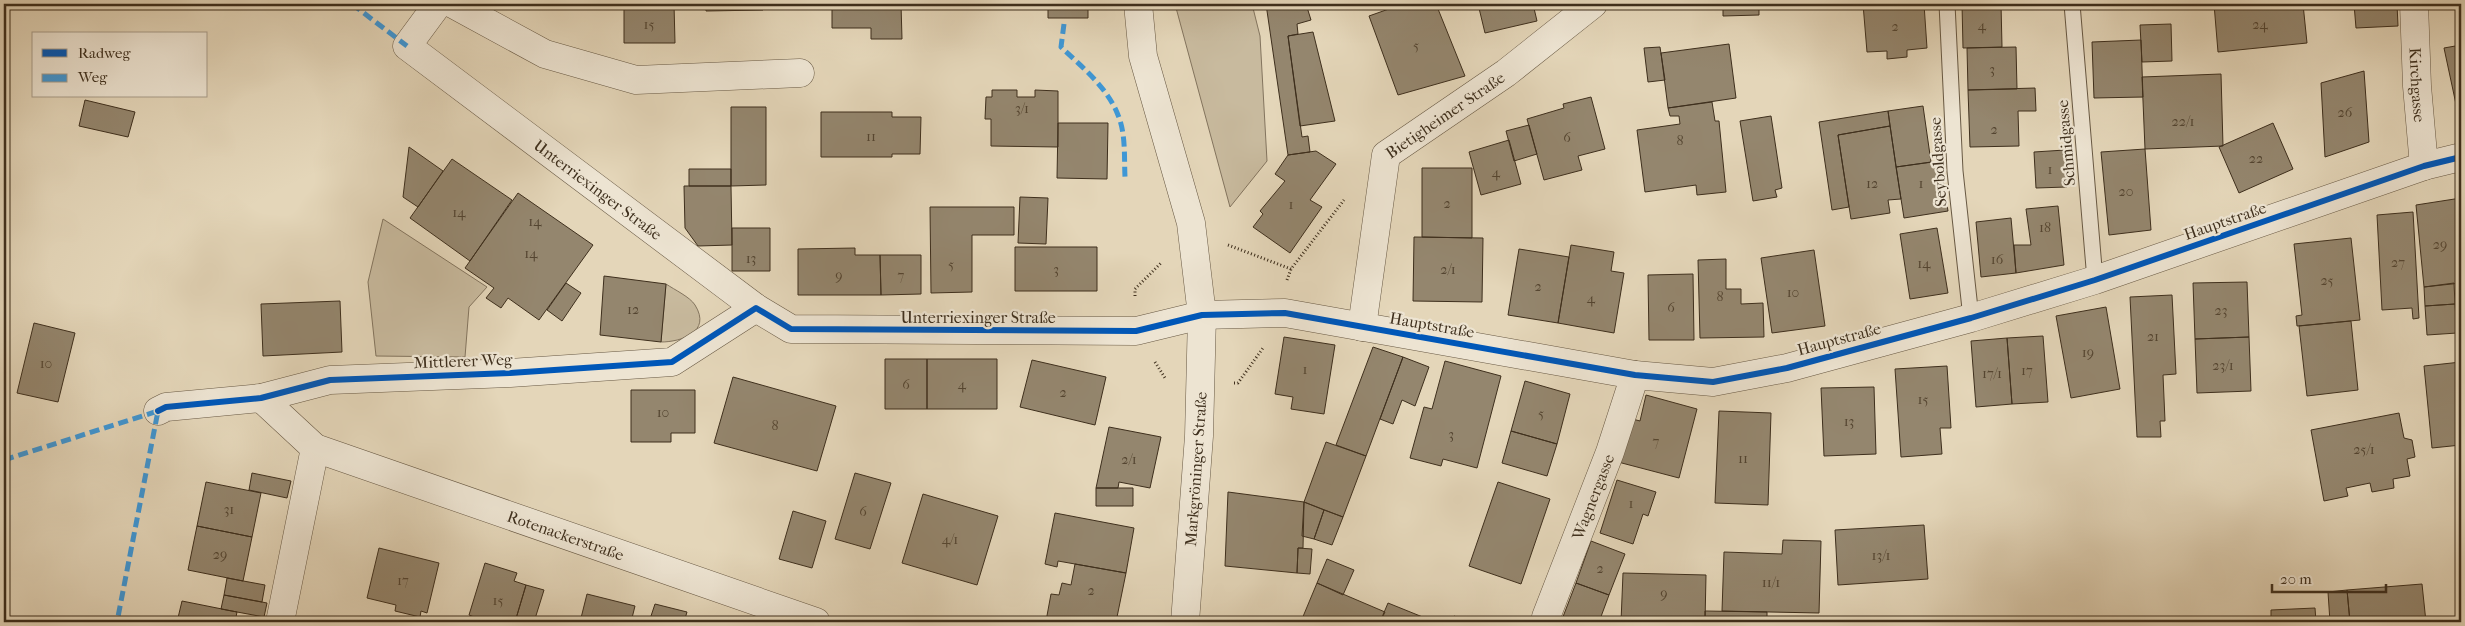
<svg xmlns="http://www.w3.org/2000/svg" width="2465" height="626" viewBox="0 0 2465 626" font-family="'IM FELL French Canon',serif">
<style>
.green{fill:#c8ba9e;stroke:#83745e}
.building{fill:#94866e;stroke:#3e2f1d}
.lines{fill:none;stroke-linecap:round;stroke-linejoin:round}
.service-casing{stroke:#685944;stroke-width:17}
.minor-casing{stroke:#685944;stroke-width:29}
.tertiary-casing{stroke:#685944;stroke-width:29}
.path{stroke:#3e2f1d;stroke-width:3;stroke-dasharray:1 2.5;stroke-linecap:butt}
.service{stroke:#ede4d2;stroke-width:15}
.minor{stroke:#ede4d2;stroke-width:28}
.tertiary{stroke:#ede4d2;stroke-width:28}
.quiet{stroke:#3f97d5;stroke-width:5;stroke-dasharray:10 5;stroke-linecap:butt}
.cycleway-casing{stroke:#ede4d2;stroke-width:9}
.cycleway{stroke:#0057b8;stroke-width:6}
.labels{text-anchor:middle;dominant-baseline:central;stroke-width:4.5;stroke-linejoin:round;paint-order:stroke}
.number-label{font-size:14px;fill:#544531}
.street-label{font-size:16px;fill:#3e2f1d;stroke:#ede4d2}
</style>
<rect width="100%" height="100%" fill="#e4d6b9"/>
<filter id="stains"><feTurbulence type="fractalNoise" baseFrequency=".004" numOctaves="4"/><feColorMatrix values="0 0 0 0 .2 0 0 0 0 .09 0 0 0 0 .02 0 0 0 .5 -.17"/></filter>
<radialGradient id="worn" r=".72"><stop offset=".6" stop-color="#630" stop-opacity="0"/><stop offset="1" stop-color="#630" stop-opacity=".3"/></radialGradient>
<path class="green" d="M1175,4H1252L1260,36L1267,161L1230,207Z
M383,219L487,287L469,307L465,357L376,356L368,282Z
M666,284C675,290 690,297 695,305C712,332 681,342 661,342Z"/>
<path class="building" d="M547,4H597V7L547,8Z
M624,4H674L675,43H624Z
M706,4H763V10L706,11Z
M783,4H832L783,5Z
M832,4H901L902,39H871V28H832Z
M1048,4H1088V18H1048Z
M1266,4H1306L1311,20L1297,24L1298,34L1288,36L1302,137L1308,136L1310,152L1288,155Z
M1403,4H1436L1465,76L1398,95L1369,16Z
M1478,4H1533L1537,21L1485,33Z
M1723,4H1759V15L1723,16Z
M1759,4H1789V8L1759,9Z
M1863,4H1924L1927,48L1907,50V57L1887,59V51L1867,52Z
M1962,4H2001L2002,47L1963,48Z
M2214,4H2303L2307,43L2218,52Z
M2354,4H2397L2398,26L2356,28Z
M2171,24L2172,61L2142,62L2140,25Z
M1313,32L1335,121L1300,126L1288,36Z
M2141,40L2143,97L2094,98L2092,42Z
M1729,44L1736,98L1668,108L1661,53Z
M2461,45V123H2460L2444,48Z
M1660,47L1665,80L1648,82L1644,48Z
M2016,47L2017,89L1968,90L1967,48Z
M2364,71L2369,142L2325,157L2321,83Z
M2221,74L2223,146L2145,149L2142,77Z
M2035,88L2036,111H2018L2019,146L1970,147L1968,90Z
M992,90H1017V97H1035V90L1058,91V147L991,146V119H985L986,97H992Z
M1591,97L1605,149L1578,156L1582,170L1544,180L1527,119L1564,108L1563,104Z
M85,100L135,112L128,137L79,126Z
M1712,102L1715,121H1719L1726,192L1697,195L1696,185L1645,192L1637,130L1680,124L1679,116H1670L1668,108Z
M1923,106L1931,162L1896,167L1888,111Z
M731,107H766V185L731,186Z
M1888,111L1890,126L1838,135L1849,207L1832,210L1819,122Z
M821,112H892V117H921L920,154H892V157H821Z
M1771,116L1782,188L1775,190L1777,197L1753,201L1740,121Z
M1058,123H1108L1107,179L1057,178Z
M2273,123L2293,169L2239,193L2219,147Z
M1529,125L1537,154L1514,161L1506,131Z
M1890,126L1901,199L1888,200L1890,213L1851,219L1838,135Z
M1509,140L1521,184L1481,195L1469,152Z
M409,147L443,171L418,207L403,197Z
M2145,149L2151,230L2109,235L2101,152Z
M2065,150L2067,187L2036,188L2034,152Z
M1316,151L1336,164L1310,200L1322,207L1290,253L1253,227L1263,214L1260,211L1285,181L1275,174L1288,155Z
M452,159L512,200L470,261L410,218Z
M1940,161L1948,211L1904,218L1896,167Z
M1422,168H1472V238L1422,237Z
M689,169H731V186H689Z
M684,186H731L732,245L698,246L685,228Z
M518,193L593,245L539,320L508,298L501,308L486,298L494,288L465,268Z
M1020,197L1048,198L1046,244L1018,243Z
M2461,198V283L2424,287L2416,205Z
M2058,206L2064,265L2016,273L2014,245H2031L2026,209Z
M930,207H1014V235H972V292L931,293Z
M2413,212L2419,318L2413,319L2412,308L2382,310L2377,215Z
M2011,218L2016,273L1981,277L1976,222Z
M732,228H770V271H732Z
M1937,228L1948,293L1910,299L1900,234Z
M1414,237L1483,238L1482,302L1413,301Z
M2351,238L2360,320L2297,326L2296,316L2302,315L2294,244Z
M1571,245L1614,252L1611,271L1624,273L1614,333L1558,323Z
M1015,247H1097V291H1015Z
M855,248V255H880L881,295H798V249Z
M1519,249L1569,257L1558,323L1508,315Z
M1814,250L1825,326L1772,333L1761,258Z
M880,255H921V294L881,295Z
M1726,259V289H1741V304L1763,303L1764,337L1700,338L1698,260Z
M1693,274L1694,340H1649L1648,275Z
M604,276L666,284L661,342L600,335Z
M2247,282L2249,337L2195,339L2193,283Z
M566,283L581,293L562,321L547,310Z
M2454,283L2455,304L2425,306L2424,287Z
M2172,295L2176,374L2163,375L2165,421H2160L2161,437H2137L2130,297Z
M340,301L342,352L263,356L261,304Z
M2455,304L2457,333L2427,335L2425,306Z
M2106,307L2120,389L2071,398L2056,316Z
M2351,321L2358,390L2307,396L2299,326Z
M34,323L75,333L58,402L17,393Z
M2043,336L2048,402L2012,404L2007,338Z
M1284,337L1335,345L1324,414L1291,409L1293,397L1275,394Z
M2249,337L2251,391L2197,393L2195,339Z
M2007,338L2012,404L1976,407L1971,341Z
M1373,347L1403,357L1366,456L1336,445Z
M1403,357L1429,367L1415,406L1402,400L1393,424L1380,419Z
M885,359H927V409H885Z
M927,359H997V409H927Z
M1032,360L1106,377L1095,425L1020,407Z
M1445,361L1501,376L1477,468L1443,459L1441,466L1410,458L1424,407L1432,409Z
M2461,362V445L2432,448L2424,366Z
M1947,366L1951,428H1940L1942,454L1901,457L1895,369Z
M733,377L836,406L817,471L714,443Z
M1525,381L1570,394L1557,444L1511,431Z
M1874,387L1876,454L1824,456L1821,388Z
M631,390H695V433H671V442H631Z
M1646,395L1697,409L1679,478L1618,462L1629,418L1640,421Z
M1719,411L1771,413L1768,505L1715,503Z
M2399,413L2404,438L2412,440L2415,457L2407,459L2410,476L2393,479L2394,488L2372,492L2370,483L2346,488L2348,496L2324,501L2311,430Z
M1109,427L1161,437L1150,488L1119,482L1118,488H1096Z
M1511,431L1557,444L1547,476L1502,463Z
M1326,442L1366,456L1343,517L1304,502Z
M252,473L291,481L287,498L249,490Z
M855,473L891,483L870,549L835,539Z
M1617,480L1656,492L1648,516L1643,514L1633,544L1600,533Z
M206,482L261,493L252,537L197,526Z
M1498,482L1550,499L1521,584L1469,566Z
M1096,488H1133V506H1096Z
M1228,492L1304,502L1303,548H1298L1297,573L1225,566Z
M923,494L998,516L977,585L902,563Z
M1304,502L1324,510L1314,539L1302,536Z
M1324,510L1343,517L1332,545L1314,539Z
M793,511L826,521L812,568L779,559Z
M1055,513L1134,528L1126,573L1058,561L1057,567L1045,564Z
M1924,525L1928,579L1838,585L1835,530Z
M197,526L252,537L243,581L188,570Z
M1783,540L1821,541L1819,613L1722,611L1724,552L1782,554Z
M1591,541L1625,554L1609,595L1576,583Z
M379,548L439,563L427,613L421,611L420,617L395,611L396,605L367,598Z
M1298,548L1312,549L1310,574L1297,573Z
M1327,559L1354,570L1343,595L1317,583Z
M485,563L517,573L514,581L526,585L515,622H487L469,615Z
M1075,564L1126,573L1116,622L1046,621L1051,594L1059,595L1062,583L1071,585Z
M1623,573L1706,575L1705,622H1621Z
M227,578L265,585L262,602L224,595Z
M1317,583L1385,612L1380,622H1310L1302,619Z
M1576,583L1609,595L1599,622H1561Z
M2422,584L2426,622H2350L2347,590Z
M526,585L544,590L534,622H515Z
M2347,590L2350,622H2330L2328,592Z
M587,594L635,606L631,622H580Z
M224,595L267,603L264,617L221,609Z
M182,601L237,612L235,622H177Z
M1388,603L1435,622H1380Z
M655,604L687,612L684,622H649Z
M2315,608L2316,622H2271V610Z
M1705,611L1767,612V622H1705Z
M1454,616L1469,622H1451Z"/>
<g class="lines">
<defs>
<path id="service" d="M1947,4L1955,171L1971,318
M2072,4L2095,280"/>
<g id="minor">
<path id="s1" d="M438,4L407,46L756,308L791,329L1136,331L1202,315L1285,313L1635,375L1713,382L1787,368L1971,318L2095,280L2424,166L2461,157"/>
<path d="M453,4L545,54L636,80L800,73"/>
<path id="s2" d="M2414,4L2417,86L2424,166"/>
<path id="s3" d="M1362,327L1386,155L1506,73L1593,4"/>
<path id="s4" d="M261,398L315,448L816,622"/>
<path d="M158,411L166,407L261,398L330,380L510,373L672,362L756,308"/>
<path id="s5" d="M1546,617L1610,452L1635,375"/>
<path d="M280,622L315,448"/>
</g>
<path id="tertiary" d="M1138,4L1143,56L1191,223L1202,315L1199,436L1185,622"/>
</defs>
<use href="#service" class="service-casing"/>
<use href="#minor" class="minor-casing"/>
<use href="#tertiary" class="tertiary-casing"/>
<path class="path" d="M1228,245L1291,269
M1287,280L1291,269L1344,200
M1135,296V289L1161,263
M1155,362L1165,378
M1234,383H1238L1263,348"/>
<use href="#service" class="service"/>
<use href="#minor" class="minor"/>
<use href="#tertiary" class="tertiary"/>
<path class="quiet" d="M352,4L407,46
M1064,24L1061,47C1082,67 1107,87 1118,115C1126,134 1124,157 1125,177
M4,460L158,411L117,622"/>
<defs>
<path id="cycleway" d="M158,411L166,407L261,398L330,380L510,373L672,362L756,308L791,329L1136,331L1202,315L1285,313L1635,375L1713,382L1787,368L1971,318L2095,280L2424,166L2461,157"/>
</defs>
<use href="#cycleway" class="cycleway-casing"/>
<use href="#cycleway" class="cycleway"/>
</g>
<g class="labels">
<g class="number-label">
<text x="649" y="24">15</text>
<text x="2260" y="24">24</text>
<text x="1982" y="25">4</text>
<text x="1895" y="26">2</text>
<text x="1416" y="45">5</text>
<text x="1992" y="69">3</text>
<text x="1022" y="108">3/1</text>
<text x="2345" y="112">26</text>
<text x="2183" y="121">22/1</text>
<text x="1994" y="129">2</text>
<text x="871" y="136">11</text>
<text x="1567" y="137">6</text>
<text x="1680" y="140">8</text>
<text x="2256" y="158">22</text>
<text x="2050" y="169">1</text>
<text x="1496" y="172">4</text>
<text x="1872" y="183">12</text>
<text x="1921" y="183">1</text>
<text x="2126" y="191">20</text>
<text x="1447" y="203">2</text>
<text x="1291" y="204">1</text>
<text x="459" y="212">14</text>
<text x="535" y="221">14</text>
<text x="2045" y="227">18</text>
<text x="2440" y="244">29</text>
<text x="531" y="253">14</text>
<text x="751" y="258">13</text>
<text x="1997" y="259">16</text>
<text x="2398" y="262">27</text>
<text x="1924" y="263">14</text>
<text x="951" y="264">5</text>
<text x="1056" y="269">3</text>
<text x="1448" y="269">2/1</text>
<text x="839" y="275">9</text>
<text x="901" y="275">7</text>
<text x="2327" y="280">25</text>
<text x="1538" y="286">2</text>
<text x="1793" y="292">10</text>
<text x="1720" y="296">8</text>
<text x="1591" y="298">4</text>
<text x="1671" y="307">6</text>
<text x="633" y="309">12</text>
<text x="2221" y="310">23</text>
<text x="2153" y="336">21</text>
<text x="2088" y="352">19</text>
<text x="46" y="363">10</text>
<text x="2223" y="365">23/1</text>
<text x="1305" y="369">1</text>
<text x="2027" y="370">17</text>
<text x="1992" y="373">17/1</text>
<text x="906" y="384">6</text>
<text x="962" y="384">4</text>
<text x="1063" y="392">2</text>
<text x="1923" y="399">15</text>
<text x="663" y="412">10</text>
<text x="1541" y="413">5</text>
<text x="1849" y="421">13</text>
<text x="775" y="425">8</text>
<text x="1451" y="434">3</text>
<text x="1656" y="441">7</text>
<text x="2364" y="449">25/1</text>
<text x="1743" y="458">11</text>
<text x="1129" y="459">2/1</text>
<text x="1631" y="503">1</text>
<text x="229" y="509">31</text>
<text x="863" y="511">6</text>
<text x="950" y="539">4/1</text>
<text x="220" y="554">29</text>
<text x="1881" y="555">13/1</text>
<text x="1600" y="568">2</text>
<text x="403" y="580">17</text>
<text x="1771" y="582">11/1</text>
<text x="1091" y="590">2</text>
<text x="1664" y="593">9</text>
<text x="498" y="600">15</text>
</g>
<g class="street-label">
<text stroke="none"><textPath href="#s2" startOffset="81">Kirchgasse</textPath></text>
<text stroke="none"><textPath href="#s3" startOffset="245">Bietigheimer Straße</textPath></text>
<text transform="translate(2066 143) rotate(-95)">Schmidgasse</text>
<text transform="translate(1938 162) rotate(-94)">Seyboldgasse</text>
<text stroke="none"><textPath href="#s1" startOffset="291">Unterriexinger Straße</textPath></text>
<text transform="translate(2225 221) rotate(-19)">Hauptstraße</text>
<text x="978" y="317">Unterriexinger Straße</text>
<text transform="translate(1432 325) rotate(10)">Hauptstraße</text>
<text transform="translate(1839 339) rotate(-15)">Hauptstraße</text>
<text transform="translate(463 361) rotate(-2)">Mittlerer Weg</text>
<text transform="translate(1196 469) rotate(-86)">Markgröninger Straße</text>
<text stroke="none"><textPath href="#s5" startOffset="129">Wagnergasse</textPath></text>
<text stroke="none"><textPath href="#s4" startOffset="339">Rotenackerstraße</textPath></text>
</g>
</g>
<rect width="2465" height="626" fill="none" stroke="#e4d6b9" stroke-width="20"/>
<rect x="5" y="5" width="2455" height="616" fill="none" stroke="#3e2f1d" stroke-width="2.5"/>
<rect x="10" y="10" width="2445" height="606" fill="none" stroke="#3e2f1d"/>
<rect x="32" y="32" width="175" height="65" fill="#ede4d2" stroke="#a79c8a"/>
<rect x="42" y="49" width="25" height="8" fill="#0057b8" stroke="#a79c8a"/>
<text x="78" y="58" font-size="15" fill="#3e2f1d">Radweg</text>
<rect x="42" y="74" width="25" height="8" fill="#3f97d5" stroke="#a79c8a"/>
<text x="78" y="82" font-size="15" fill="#3e2f1d">Weg</text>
<path d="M2272 584v8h114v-8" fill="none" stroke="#3e2f1d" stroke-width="2.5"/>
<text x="2280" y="584" font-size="15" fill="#3e2f1d" stroke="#ede4d2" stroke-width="4" paint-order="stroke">20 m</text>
<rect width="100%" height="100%" filter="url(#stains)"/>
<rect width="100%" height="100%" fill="url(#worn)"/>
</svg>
